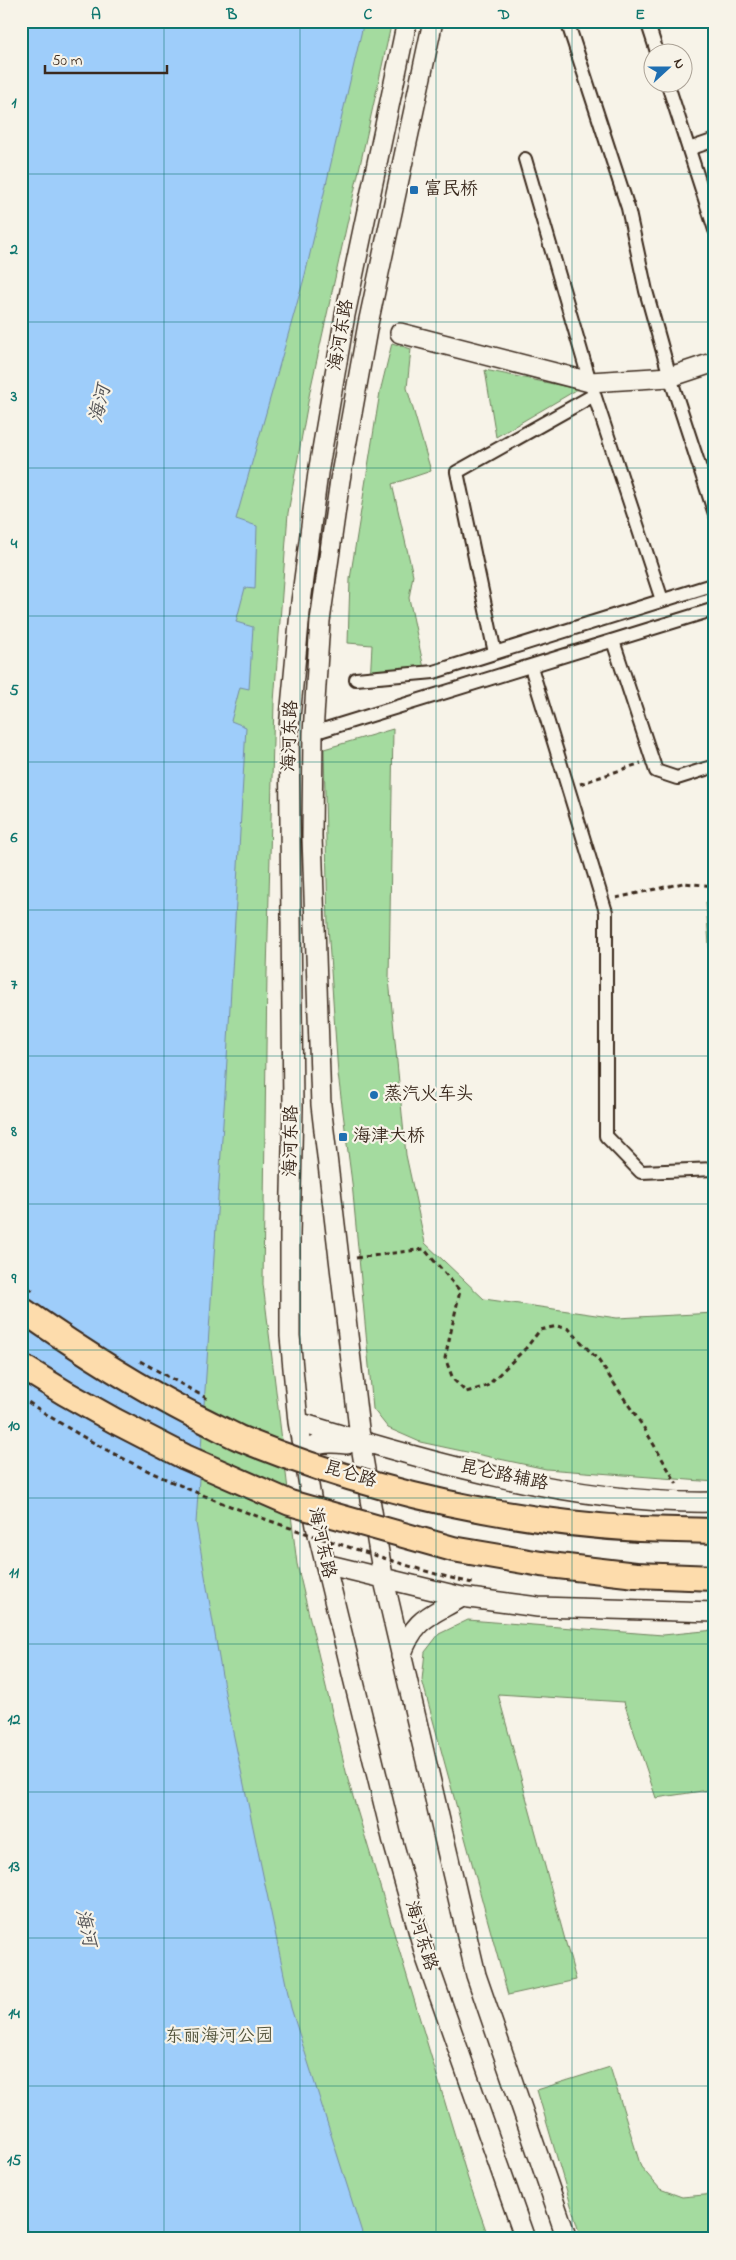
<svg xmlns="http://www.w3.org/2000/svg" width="736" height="2260" viewBox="0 0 736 2260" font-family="'Indie Flower','LXGW WenKai TC',sans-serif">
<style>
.green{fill:#a4db9f;stroke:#70825e}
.water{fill:#9ecdfa;stroke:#768ca2}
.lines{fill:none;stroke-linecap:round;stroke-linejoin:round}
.street-casing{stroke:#3b2a1e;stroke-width:16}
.secondary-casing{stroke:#3b2a1e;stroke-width:22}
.highway-casing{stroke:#3b2a1e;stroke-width:28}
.path{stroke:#3b2a1e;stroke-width:3;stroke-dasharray:5 4;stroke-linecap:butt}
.street{stroke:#f7f3e8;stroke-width:12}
.secondary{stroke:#f7f3e8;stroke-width:19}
.highway{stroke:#fddcac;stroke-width:24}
.highway-bridge-casing{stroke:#3b2a1e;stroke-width:28;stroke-linecap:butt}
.path-bridge{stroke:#3b2a1e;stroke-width:3;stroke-dasharray:5 4;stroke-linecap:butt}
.highway-bridge{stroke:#fddcac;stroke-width:24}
.grid{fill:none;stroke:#0f766e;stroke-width:1;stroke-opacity:0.55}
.poi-dot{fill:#1f6fb2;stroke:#f7f3e8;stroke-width:2}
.labels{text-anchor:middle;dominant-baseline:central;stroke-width:4.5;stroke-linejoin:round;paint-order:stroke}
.poi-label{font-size:18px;fill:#3b2a1e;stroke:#f7f3e8;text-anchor:start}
.street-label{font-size:18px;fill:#3b2a1e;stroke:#f7f3e8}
.park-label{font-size:18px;fill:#55563e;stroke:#f7f3e8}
.water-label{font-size:19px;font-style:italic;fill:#545355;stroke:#f7f3e8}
.neatline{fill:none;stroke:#0f766e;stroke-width:2}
.grid-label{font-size:16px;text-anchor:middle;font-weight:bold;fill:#0f766e}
</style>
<rect width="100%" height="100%" fill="#f7f3e8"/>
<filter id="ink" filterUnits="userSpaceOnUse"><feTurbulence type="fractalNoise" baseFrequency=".02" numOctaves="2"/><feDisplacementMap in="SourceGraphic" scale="10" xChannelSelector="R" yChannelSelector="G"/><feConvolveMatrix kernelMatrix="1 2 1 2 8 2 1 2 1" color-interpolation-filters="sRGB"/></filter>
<g filter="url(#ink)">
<path class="green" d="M21,21H392L310,391L288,513L274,702L267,973L263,1284L297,1564L348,1780L468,2179L489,2239H21Z
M392,343L411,349L407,388L431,471L392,484L413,575L409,598L425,673L382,684L370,682L372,645L348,643L350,579L380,392Z
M485,370L578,389L496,437Z
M393,729L389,979L406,1155L425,1243L484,1299L617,1318L715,1313V1482L546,1469L420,1442L388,1428L373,1409L352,1183L338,1074L328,926L324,749Z
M706,902H715V1029Z
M468,1620L663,1635L715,1630V1789L656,1798L624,1702L498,1694L576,1980L508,1995L422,1680L425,1652L439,1634Z
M610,2067L641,2167L660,2189L682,2197L715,2194V2239H581L537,2090Z"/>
<path class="water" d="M21,21H364L305,275L236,519L257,526L255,589L245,588L236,622L253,627L249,689L240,687L231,721L246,727L225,1094L196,1523L226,1699L291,2008L364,2239H29L21,2193Z"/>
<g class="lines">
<defs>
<path id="street" d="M567,21L628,208L646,291L670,377L715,514
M647,21L657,52
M667,82L715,230
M689,149L715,140
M525,159L590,382L662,600
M613,641L656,771L677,778L715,766
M495,653L457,472L594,395
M531,667L606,912V1136L641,1172L715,1169
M356,679L434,672L715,584
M313,733L715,609"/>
<path id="secondary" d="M407,21L345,315L318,473L301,602L289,728L293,1106L290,1234V1336L298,1422L316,1526L393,1842L426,1958L525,2239
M433,21L368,324L340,480L320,621L313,733L312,836L321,1105L361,1446L383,1576L476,1975L567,2239
M400,333L590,382L670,377L715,362
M298,1422C429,1462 578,1505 715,1502
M305,1463C308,1440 329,1442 347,1444
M325,1564L462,1597L538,1607L715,1612
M401,1656C415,1617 429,1617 462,1597"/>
<path id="highway" d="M639,1529L715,1531
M636,1575L715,1578"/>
</defs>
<use href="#street" class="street-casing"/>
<use href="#secondary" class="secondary-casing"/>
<use href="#highway" class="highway-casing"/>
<path class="path" d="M580,784L641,763
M616,898L683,883L715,886
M356,1258L424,1249L460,1291L445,1358L453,1379L466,1392L487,1386L526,1348L540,1330L557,1326L569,1329L599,1361L644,1428L677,1484"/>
<use href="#street" class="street"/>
<use href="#secondary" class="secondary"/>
<use href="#highway" class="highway"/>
<defs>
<path id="highway-bridge" d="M21,1309C77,1348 134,1385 195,1416C210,1423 224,1431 239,1438C366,1490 502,1521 639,1529
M21,1366L65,1393L115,1421L185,1457L290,1503L453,1549L541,1564L636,1575"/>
</defs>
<use href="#highway-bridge" class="highway-bridge-casing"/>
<path class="path-bridge" d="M21,1283L36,1293
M140,1361L208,1399
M21,1397C125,1471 247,1516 368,1553C403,1564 438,1576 473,1583"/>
<use href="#highway-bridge" class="highway-bridge"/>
</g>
</g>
<path class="grid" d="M164,21V2239M300,21V2239M436,21V2239M572,21V2239M21,174H715M21,322H715M21,468H715M21,616H715M21,762H715M21,910H715M21,1056H715M21,1204H715M21,1350H715M21,1498H715M21,1644H715M21,1792H715M21,1938H715M21,2086H715"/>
<g class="poi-dot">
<rect x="409" y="185" width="10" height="10" rx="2.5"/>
<circle cx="374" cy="1095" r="5"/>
<rect x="338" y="1132" width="10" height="10" rx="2.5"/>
</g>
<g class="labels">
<g class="poi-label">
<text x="424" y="190">富民桥</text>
<text x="384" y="1095">蒸汽火车头</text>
<text x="353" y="1137">海津大桥</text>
</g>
<g class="street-label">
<text transform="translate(342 335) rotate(-80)">海河东路</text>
<text transform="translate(291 736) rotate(-88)">海河东路</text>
<text transform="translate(292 1141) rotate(-89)">海河东路</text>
<text transform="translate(350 1475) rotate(17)">昆仑路</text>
<text transform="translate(504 1476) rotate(12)">昆仑路辅路</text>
<text transform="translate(321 1543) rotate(78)">海河东路</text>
<text transform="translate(420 1936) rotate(73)">海河东路</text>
</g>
<g class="park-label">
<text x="219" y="2037">东丽海河公园</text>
</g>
<g class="water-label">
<text transform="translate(101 404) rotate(-77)">海河</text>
<text transform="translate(85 1928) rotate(77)">海河</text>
</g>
</g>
<rect width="736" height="2260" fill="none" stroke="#f7f3e8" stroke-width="55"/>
<g transform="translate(668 68) rotate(69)"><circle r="24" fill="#f7f3e8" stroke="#aca397"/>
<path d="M0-4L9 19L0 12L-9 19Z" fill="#1f6fb2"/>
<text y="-8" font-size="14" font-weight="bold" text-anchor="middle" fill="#3b2a1e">N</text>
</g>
<path d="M45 65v8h122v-8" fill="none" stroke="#3b2a1e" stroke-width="2.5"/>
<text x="52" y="65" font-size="15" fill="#3b2a1e" stroke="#f7f3e8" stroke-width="4" paint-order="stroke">50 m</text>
<rect x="28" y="28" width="680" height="2204" class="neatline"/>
<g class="grid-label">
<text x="96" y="19">A</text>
<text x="232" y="19">B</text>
<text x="368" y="19">C</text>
<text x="504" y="19">D</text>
<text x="640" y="19">E</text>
<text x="14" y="107">1</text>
<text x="14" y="254">2</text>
<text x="14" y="401">3</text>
<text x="14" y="548">4</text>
<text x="14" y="695">5</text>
<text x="14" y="842">6</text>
<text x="14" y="989">7</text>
<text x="14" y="1136">8</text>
<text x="14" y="1283">9</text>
<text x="14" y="1430">10</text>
<text x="14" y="1577">11</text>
<text x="14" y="1724">12</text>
<text x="14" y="1871">13</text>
<text x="14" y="2018">14</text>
<text x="14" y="2165">15</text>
</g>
</svg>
